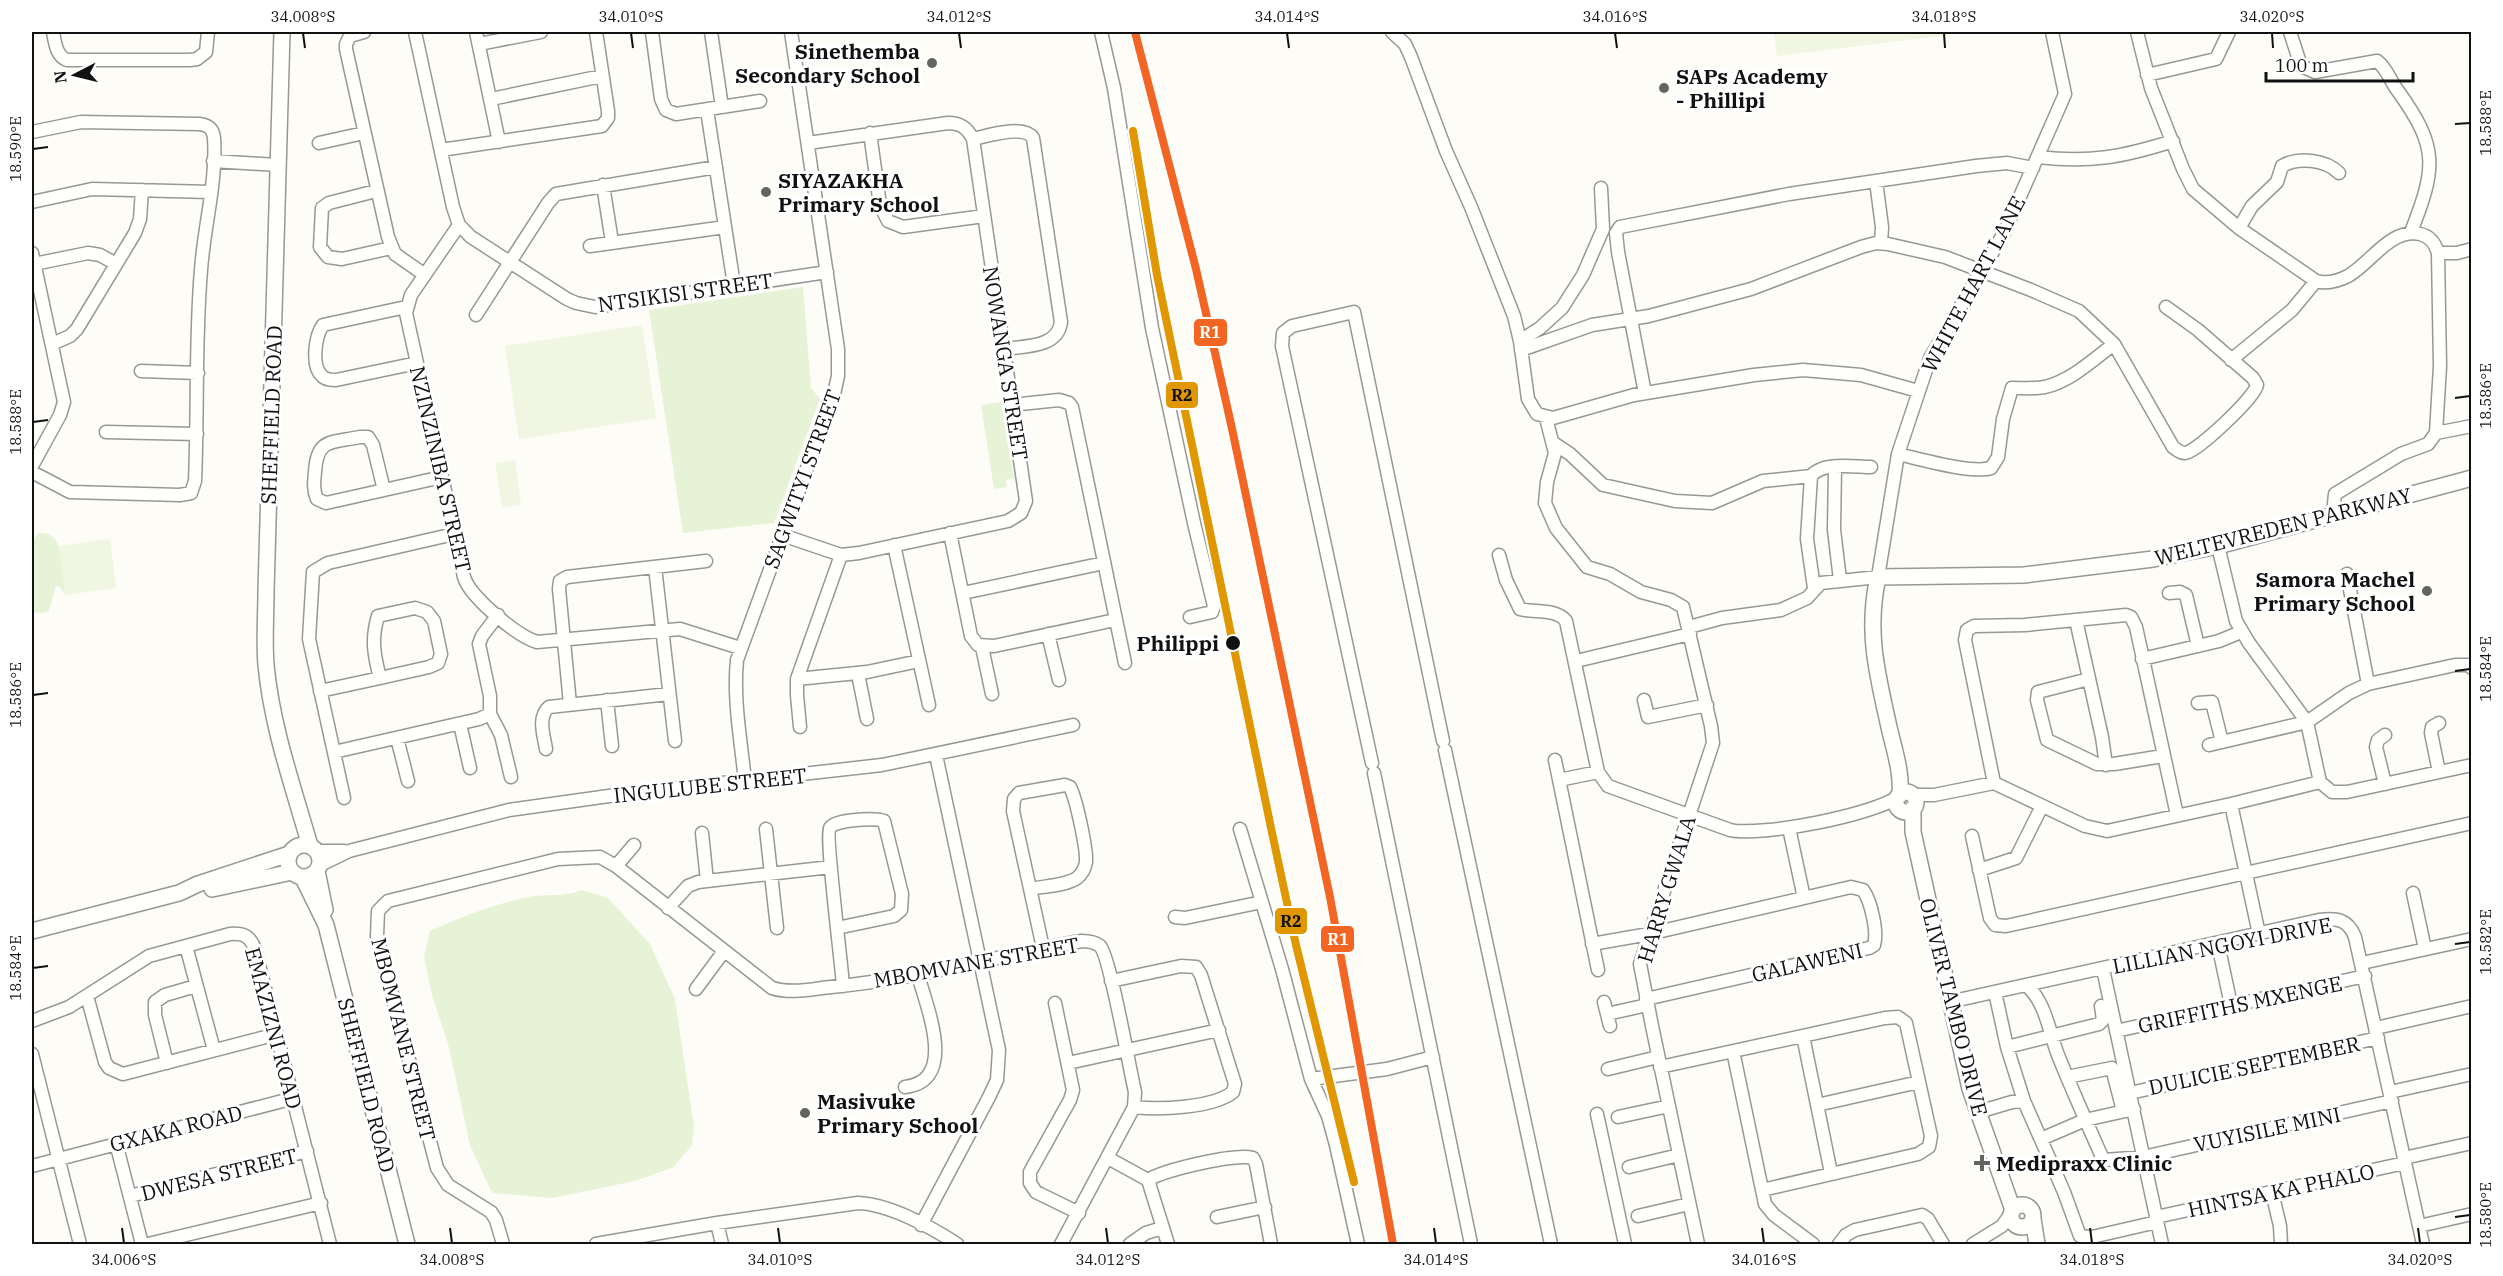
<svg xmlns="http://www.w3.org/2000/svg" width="2503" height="1276" viewBox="0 0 2503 1276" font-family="'IBM Plex Serif',serif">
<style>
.green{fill:#e7f3d7}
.pitch{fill:#f0f6e1}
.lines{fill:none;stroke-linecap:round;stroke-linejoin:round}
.minor-casing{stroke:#979795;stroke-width:15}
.tertiary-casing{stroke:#979795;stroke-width:18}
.minor{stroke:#fffffe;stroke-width:12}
.tertiary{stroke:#fffffe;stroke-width:15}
.rail{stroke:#d9c6c7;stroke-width:3}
.rail-1-casing{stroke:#fff;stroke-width:12}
.rail-2-casing{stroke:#fff;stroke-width:12}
.rail-1{stroke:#f26522;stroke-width:8}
.rail-2{stroke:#e09702;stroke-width:8}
.ticks{fill:none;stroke:#111;stroke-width:2}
.poi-dot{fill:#646362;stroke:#fff;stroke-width:2}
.stop-dot{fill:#111;stroke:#fff;stroke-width:2}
.labels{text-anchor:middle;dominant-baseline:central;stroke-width:6;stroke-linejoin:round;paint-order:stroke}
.poi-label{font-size:21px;font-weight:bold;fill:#111;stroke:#fff;text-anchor:start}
.street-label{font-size:21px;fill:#111;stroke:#fff}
.stop-label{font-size:21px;font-weight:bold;fill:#111;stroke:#fff;text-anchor:end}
.line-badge{stroke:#fff;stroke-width:2}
.badge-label{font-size:16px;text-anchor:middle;font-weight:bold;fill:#fff}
.pale-badge-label{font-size:16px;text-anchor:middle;font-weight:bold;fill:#111}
.neatline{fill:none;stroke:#111;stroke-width:2}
.ticks-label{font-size:15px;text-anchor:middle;fill:#111}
</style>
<rect width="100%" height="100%" fill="#fdfcf7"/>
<path class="green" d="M803,287L811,388L820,399L774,523L683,533L649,310Z
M1002,402L1014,478L1006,480L1007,487L994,489L981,405Z
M39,533C66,529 63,576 65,595L59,586H56L49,611L43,613L32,612V541Z
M581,890L608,898L650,944L675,999L694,1127L692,1145L674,1167L635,1181L552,1198L492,1193L470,1145L448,1044L432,995L424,957L430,931C462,917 501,901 535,896C551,894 566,897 581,890Z"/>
<path class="pitch" d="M1774,32H1948V35L1777,56Z
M642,325L656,418L519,439L505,346Z
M515,460L521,505L502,507L495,463Z
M110,539L116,588L65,595L59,546Z"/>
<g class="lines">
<defs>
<path id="minor" d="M53,32C55,42 56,56 67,60H190L197,59L206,52L208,32
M364,32L350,36L346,44V49L388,237L395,254L425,275
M415,32L453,207L459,225L471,237L567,299L576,303L595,307L827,272
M476,32L499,142
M652,32L661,99L666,110L676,114L760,101
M711,32L722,107
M1101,32L1114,88L1152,328L1194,523L1214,606L1212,612L1190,617
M1392,32L1405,44L1411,57L1446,151L1471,207L1514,316L1520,341L1528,399L1537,414L1553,418L1634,395L1754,375L1803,370L1861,375L1918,391
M2137,32L2151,88L2183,169L2193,189L2239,228L2316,281C2326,284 2338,281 2348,276C2371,263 2390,228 2420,234C2430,236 2435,243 2438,253L2440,366L2436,433L2428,444L2401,454L2335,494L2333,514
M2290,32L2301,66L2315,72L2377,61C2387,68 2390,81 2398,91C2439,148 2436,168 2411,232
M479,44L541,32
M2147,75L2216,59L2229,32
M491,99L602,76
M707,110L734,285
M32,132L81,122L199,124C208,125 213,128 214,138C217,182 204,226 201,270C195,339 198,411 195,481L191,493L180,495L70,492L32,472
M870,133L880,205L888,221L903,227L984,216
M973,139C987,136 1024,124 1033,138L1061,322C1058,348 1024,346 1004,349
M319,143L364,133
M441,150L602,126L608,118V111L596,32
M2038,157C2090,163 2123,157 2173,141
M213,161L277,165
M1876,181L1882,227L1881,243
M603,185L612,242
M376,191L329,203L322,208L320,247L328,257L342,259L391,248
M32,202L92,189L211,192
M459,225L411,295L406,313L464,577C470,597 517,636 537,642L680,629L740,648
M2239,228L2252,206L2277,182L2282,166C2298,157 2325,159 2339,173
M590,246L725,227
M32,253L64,402L60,415L32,466
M2438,253H2457L2472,249
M34,264L88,253L100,255L116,264
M406,307L323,325C315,336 311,366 322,376C326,380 331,380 336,380L417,363
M476,315L548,203L556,194L716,167
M1520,341L1540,328L1562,308L1583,275L1603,229L1601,188
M52,344L70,336L77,329L135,233L140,219L142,190
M1521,350L1592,325L1649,316L1751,289L1861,247L1876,243L1888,244L1945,257L2031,290L2079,311L2114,344L2173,447C2177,450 2180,453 2185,453C2197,452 2255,397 2257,385L2253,378L2198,330L2166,307
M2231,360L2292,310L2316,281
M141,371L198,373
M1645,393L1618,252L1616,233L1620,227L1789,194L1976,166L2007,163L2033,168
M1012,405L1059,400L1069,403L1072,407L1125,663
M1546,418L1555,453L1547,482L1545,503L1556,528L1587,567L1610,574L1641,592L1671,600L1683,607L1711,726L1713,743L1709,755L1640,964L1652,1026L1698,1244
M106,432L197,434
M2436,433L2472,426
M360,437H368L373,445L384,490L326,503L317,499C313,490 314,482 315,472C317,438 331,443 360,437Z
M1555,444L1570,454L1603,485L1675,501L1712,503L1763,481L1811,476
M1898,454C1920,459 1972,474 1991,468L1998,457L2003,419L2012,388C2023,388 2034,389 2045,387C2071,381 2094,359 2114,344
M1835,467L1834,530L1840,580
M384,490L442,477
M950,533L971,636L978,645L994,646L1115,620
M782,535L841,555L859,553L1008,521L1021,513L1026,501L973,139C967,128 961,123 948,123L808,143
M894,545L929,705
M2218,546L2236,621L2249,643L2307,722L2320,782
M1499,555L1506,580L1520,609C1534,613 1556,608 1566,621L1598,772L1608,786L1730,830C1761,837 1872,815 1898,797
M655,567L675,741
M2347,574L2368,684
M1814,588L1807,539L1811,476C1823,461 1855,467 1871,467
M963,593L1104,563
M2169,593L2180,592L2186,595L2198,646
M415,608L427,612L434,621L441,654L438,663L429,667L380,678C374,655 371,639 378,616Z
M2076,620L2102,737L2106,765
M1689,627L1722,618L1781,610L1807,598L1821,583L1878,577L1898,454L1930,358L2004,233L2065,94L2052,32
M1048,634L1059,680
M982,647L992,694
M2142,659L2219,641L2241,632
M1576,661L1690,634
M858,674L867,719
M797,679L867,672L919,661
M2089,679L2038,692L2037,700L2047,740L2097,764H2114L2163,756
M320,691L380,678
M607,700L612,746
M1644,700L1648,717L1707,705
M2198,703L2212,702L2222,742
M570,704L559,589L560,581L567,577L706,561
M490,714V696L479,644L482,636L498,615
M490,714L501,735L511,777
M2439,723L2432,727L2431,733L2439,772
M460,724L470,768
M800,727L797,695V679L841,555
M397,738L408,781
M2209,745L2307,722L2349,693L2368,684L2455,665H2468L2472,668
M546,749C544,736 537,717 549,707L669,694
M1445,750L1551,1244
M334,752L479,719L490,714
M1555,760L1598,970
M1372,763L1282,346L1283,333L1292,326L1354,312L1443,741
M1374,773L1471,1244
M1559,780L1598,772
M745,781C741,741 733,700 737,660L834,394L838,376V349L791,32
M2320,782L2332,792H2347L2472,765
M1994,783L1965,640L1967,630L1974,626L2025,625L2126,615L2131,617L2136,627L2177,815
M2385,784L2376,747L2378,740L2385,735
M1913,795H1934L1994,783L2085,826L2107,831L2231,804L2320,782
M344,798L309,639L313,572L328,563L454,534
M2231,804L2259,934
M1789,828L1804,898
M766,829L777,928
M1240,829L1282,969L1311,1079L1328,1116L1336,1145L1358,1244
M702,833L707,881
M1972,836L1990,918L1995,925L2006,926L2472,823
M317,851H344
M320,865L349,851L509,810L616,795L882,765L1073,725
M616,866L634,845
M1979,870L2016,858L2042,806
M1030,889C1044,886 1065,886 1077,878C1082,874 1085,868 1086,862C1087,849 1076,798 1070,787L1065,785L1019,793L1014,799L1013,811L1043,948
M2413,893L2425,949
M668,908L688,886L698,882L831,867
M1175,917L1185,918L1262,902
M837,928L894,916L901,910L902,894L884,821C875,818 835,819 830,828C825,835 842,967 843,986
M1592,944L1649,934L1851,887L1863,890C1871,901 1878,932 1874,945L1869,948L1646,999
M2218,944L2231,1005
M186,946L214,1050
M2362,963L2472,939
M2103,969L2162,1244
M1111,981L1181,966L1196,967L1201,975L1235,1084L1233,1092C1213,1108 1159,1110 1134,1107
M2026,985C2046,1002 2049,1032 2058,1055C2072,1090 2087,1123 2102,1157L2105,1160L2143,1157L2392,1101
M696,989L724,951
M1995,992L2007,1047
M87,996L105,1062L109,1068L123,1074L277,1034
M1604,1002L1610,1026
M1949,1002L2319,920C2337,918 2348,919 2355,937L2423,1244
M1055,1003L1073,1090L1070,1100L1030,1172V1183L1036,1192L1079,1213
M1607,1014L1647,1005
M32,1021L69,1007L149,956L230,934C244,933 250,936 255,949L330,1244
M2376,1028L2472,1006
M2116,1031L2365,976
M1803,1036L1831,1173
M1733,1051L1765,1204L1774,1215L1813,1244
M32,1054L80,1244
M167,1063L155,1015V1002L165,995L196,986
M1068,1063L1219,1030
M1660,1067L1885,1018L1898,1017L1906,1023L1931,1136L1929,1147L1918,1154L1762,1190
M1608,1069L1658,1057
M2067,1077L2112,1068L2123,1111
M1311,1079L1387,1069L1433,1057
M905,1087C958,1081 927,1008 918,975
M2390,1092L2472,1074
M2130,1093L2378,1038
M2024,1101L2007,1047L2099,1024L2103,1020L2101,1006
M1817,1105L1919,1082
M1978,1112L2012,1102L2024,1101L2064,1192L2080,1236L2092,1237L2157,1222
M1597,1114L1625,1244
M1618,1117L1669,1106
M2041,1139L2085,1120L2134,1109
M116,1143L142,1244
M1108,1158L1148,1180L1168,1244
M2404,1158L2472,1143
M32,1166L294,1098
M1629,1167L1679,1155
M1148,1180C1164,1170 1235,1153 1253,1158L1256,1164L1271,1244
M2272,1192L2280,1226L2281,1244
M130,1196L307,1151
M1638,1216L1689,1204
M1217,1217L1265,1207
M2156,1217L2405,1163
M717,1223L722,1244
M921,1225L989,1097L997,1080L999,1050L936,755
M2419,1226L2472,1214
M148,1244L321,1203
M503,1244L496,1220L491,1212L448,1185L437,1168L377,936L378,911L388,901L558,859L600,857L616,866L772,988C791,994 811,989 831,987C916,979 998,956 1082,941C1089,941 1095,942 1100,946C1110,956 1130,1071 1135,1092L1134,1107L1061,1244
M596,1244L717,1223L858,1203C889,1204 931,1227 957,1244
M1130,1244L1146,1233L1162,1228
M1839,1244L1846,1235L1855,1230L1922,1215L1928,1219L1943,1244
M1973,1244L2002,1226L2012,1212"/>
<path id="tertiary" d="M282,32L266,591C266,616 264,641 266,665C272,728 293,786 310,846
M1896 802a10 10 0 1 1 20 0a10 10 0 1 1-20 0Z
M1900,795C1902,772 1894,749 1889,727C1877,673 1866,632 1878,577L2024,575L2153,559L2218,546L2472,478
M1913,808V832L1970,1089L2013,1210
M288 861a16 16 0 1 1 32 0a16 16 0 1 1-32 0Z
M317,871L325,910
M303,878L326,925L407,1244
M212,889L292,872
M32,931L179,893L198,884L289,854
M2011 1216a11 11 0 1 1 22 0a11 11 0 1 1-22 0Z
M2033,1219L2037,1244"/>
</defs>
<use href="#minor" class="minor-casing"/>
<use href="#tertiary" class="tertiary-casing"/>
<use href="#minor" class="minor"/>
<use href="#tertiary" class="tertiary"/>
<path class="rail" d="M1135,32L1196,269L1231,424L1330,897L1393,1244"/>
<defs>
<path id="rail-1" d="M1135,32L1196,269L1231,424L1330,897L1393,1244"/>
<path id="rail-2" d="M1133,131L1157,275L1271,828L1296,945L1354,1182"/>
</defs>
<use href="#rail-1" class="rail-1-casing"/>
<use href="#rail-2" class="rail-2-casing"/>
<use href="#rail-1" class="rail-1"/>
<use href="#rail-2" class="rail-2"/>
</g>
<path class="ticks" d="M303,33L305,48M631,33L633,48M959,33L961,48M1287,33L1289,48M1615,33L1617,48M1944,33L1945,48M2272,33L2273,48M2455,124L2470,123M33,149L48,147M2455,398L2470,396M33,422L48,420M2455,671L2470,669M33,695L48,693M2455,944L2470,942M33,968L48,966M2455,1217L2470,1215M122,1228L124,1243M450,1228L452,1243M778,1228L780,1243M1106,1228L1108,1243M1434,1228L1436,1243M1762,1228L1764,1243M2090,1228L2092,1243M2418,1228L2420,1243"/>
<g class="poi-dot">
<circle cx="932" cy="63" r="6"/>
<circle cx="1664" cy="88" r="6"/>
<circle cx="766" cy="192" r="6"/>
<circle cx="2427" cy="591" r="6"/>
<circle cx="805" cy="1113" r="6"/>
<path d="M1979 1154h6v6h6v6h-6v6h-6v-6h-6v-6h6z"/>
</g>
<circle class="stop-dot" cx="1233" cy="643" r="8"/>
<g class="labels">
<g class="poi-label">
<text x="920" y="51" text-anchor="end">Sinethemba<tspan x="920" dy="24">Secondary School</tspan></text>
<text x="1676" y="76">SAPs Academy<tspan x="1676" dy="24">- Phillipi</tspan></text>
<text x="778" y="180">SIYAZAKHA<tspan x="778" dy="24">Primary School</tspan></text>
<text x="2415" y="579" text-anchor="end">Samora Machel<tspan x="2415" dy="24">Primary School</tspan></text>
<text x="817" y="1101">Masivuke<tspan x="817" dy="24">Primary School</tspan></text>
<text x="1996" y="1163">Medipraxx Clinic</text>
</g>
<g class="street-label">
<text transform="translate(1973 284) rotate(-62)">WHITE HART LANE</text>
<text transform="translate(685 292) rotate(-8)">NTSIKISI STREET</text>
<text transform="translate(1006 363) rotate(81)">NOWANGA STREET</text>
<text transform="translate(271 415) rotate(-88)">SHEFFIELD ROAD</text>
<text transform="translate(441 469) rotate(77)">NZINZINIBA STREET</text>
<text transform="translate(802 479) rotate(-70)">SAGWITYI STREET</text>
<text transform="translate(2283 526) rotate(-14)">WELTEVREDEN PARKWAY</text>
<text transform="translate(710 785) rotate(-6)">INGULUBE STREET</text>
<text transform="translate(1666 889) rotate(-73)">HARRY GWALA</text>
<text transform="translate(2222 945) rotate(-11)">LILLIAN NGOYI DRIVE</text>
<text transform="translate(976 962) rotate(-10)">MBOMVANE STREET</text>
<text transform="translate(1807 962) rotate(-13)">GALAWENI</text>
<text transform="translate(2240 1004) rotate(-12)">GRIFFITHS MXENGE</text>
<text transform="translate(1954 1007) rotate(76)">OLIVER TAMBO DRIVE</text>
<text transform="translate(274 1028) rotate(75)">EMAZIZNI ROAD</text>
<text transform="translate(404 1039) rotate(76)">MBOMVANE STREET</text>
<text transform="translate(2254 1065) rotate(-12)">DULICIE SEPTEMBER</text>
<text transform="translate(367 1085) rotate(76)">SHEFFIELD ROAD</text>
<text transform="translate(176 1128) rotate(-14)">GXAKA ROAD</text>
<text transform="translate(2267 1129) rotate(-12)">VUYISILE MINI</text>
<text transform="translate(219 1174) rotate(-14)">DWESA STREET</text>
<text transform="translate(2281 1190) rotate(-12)">HINTSA KA PHALO</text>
</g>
<g class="stop-label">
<text x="1219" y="643">Philippi</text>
</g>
</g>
<g class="line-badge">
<rect x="1193" y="318" width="35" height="29" rx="6" fill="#f26522"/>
<rect x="1165" y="381" width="34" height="28" rx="6" fill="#e09702"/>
<rect x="1274" y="907" width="34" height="28" rx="6" fill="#e09702"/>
<rect x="1320" y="925" width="35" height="28" rx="6" fill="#f26522"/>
</g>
<g class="badge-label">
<text x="1210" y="338">R1</text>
<text x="1338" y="945">R1</text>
</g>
<g class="pale-badge-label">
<text x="1182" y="401">R2</text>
<text x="1291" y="927">R2</text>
</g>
<rect width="2503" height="1276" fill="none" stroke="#ffffff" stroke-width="66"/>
<g transform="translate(75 75) rotate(263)" stroke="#ffffff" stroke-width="4.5" paint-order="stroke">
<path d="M0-4.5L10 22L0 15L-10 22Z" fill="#111111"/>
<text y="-9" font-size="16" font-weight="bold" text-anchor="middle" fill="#111111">N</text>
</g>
<path d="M2266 72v9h147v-9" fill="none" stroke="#111111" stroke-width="3"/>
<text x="2275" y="72" font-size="18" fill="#111111" stroke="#ffffff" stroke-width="4.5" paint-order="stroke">100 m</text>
<rect x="33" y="33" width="2437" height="1210" class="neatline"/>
<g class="ticks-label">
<text x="303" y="22">34.008°S</text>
<text x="631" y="22">34.010°S</text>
<text x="959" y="22">34.012°S</text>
<text x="1287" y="22">34.014°S</text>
<text x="1615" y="22">34.016°S</text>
<text x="1944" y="22">34.018°S</text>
<text x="2272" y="22">34.020°S</text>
<text transform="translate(2486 123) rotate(-90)" y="5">18.588°E</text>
<text transform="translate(16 149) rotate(-90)" y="5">18.590°E</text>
<text transform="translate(2486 396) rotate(-90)" y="5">18.586°E</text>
<text transform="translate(16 422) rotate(-90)" y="5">18.588°E</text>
<text transform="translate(2486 669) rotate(-90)" y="5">18.584°E</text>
<text transform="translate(16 695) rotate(-90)" y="5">18.586°E</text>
<text transform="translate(2486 942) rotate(-90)" y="5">18.582°E</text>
<text transform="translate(16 968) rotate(-90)" y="5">18.584°E</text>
<text transform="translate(2486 1215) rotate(-90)" y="5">18.580°E</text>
<text x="124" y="1265">34.006°S</text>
<text x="452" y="1265">34.008°S</text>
<text x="780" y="1265">34.010°S</text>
<text x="1108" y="1265">34.012°S</text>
<text x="1436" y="1265">34.014°S</text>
<text x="1764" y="1265">34.016°S</text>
<text x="2092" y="1265">34.018°S</text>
<text x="2420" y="1265">34.020°S</text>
</g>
</svg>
